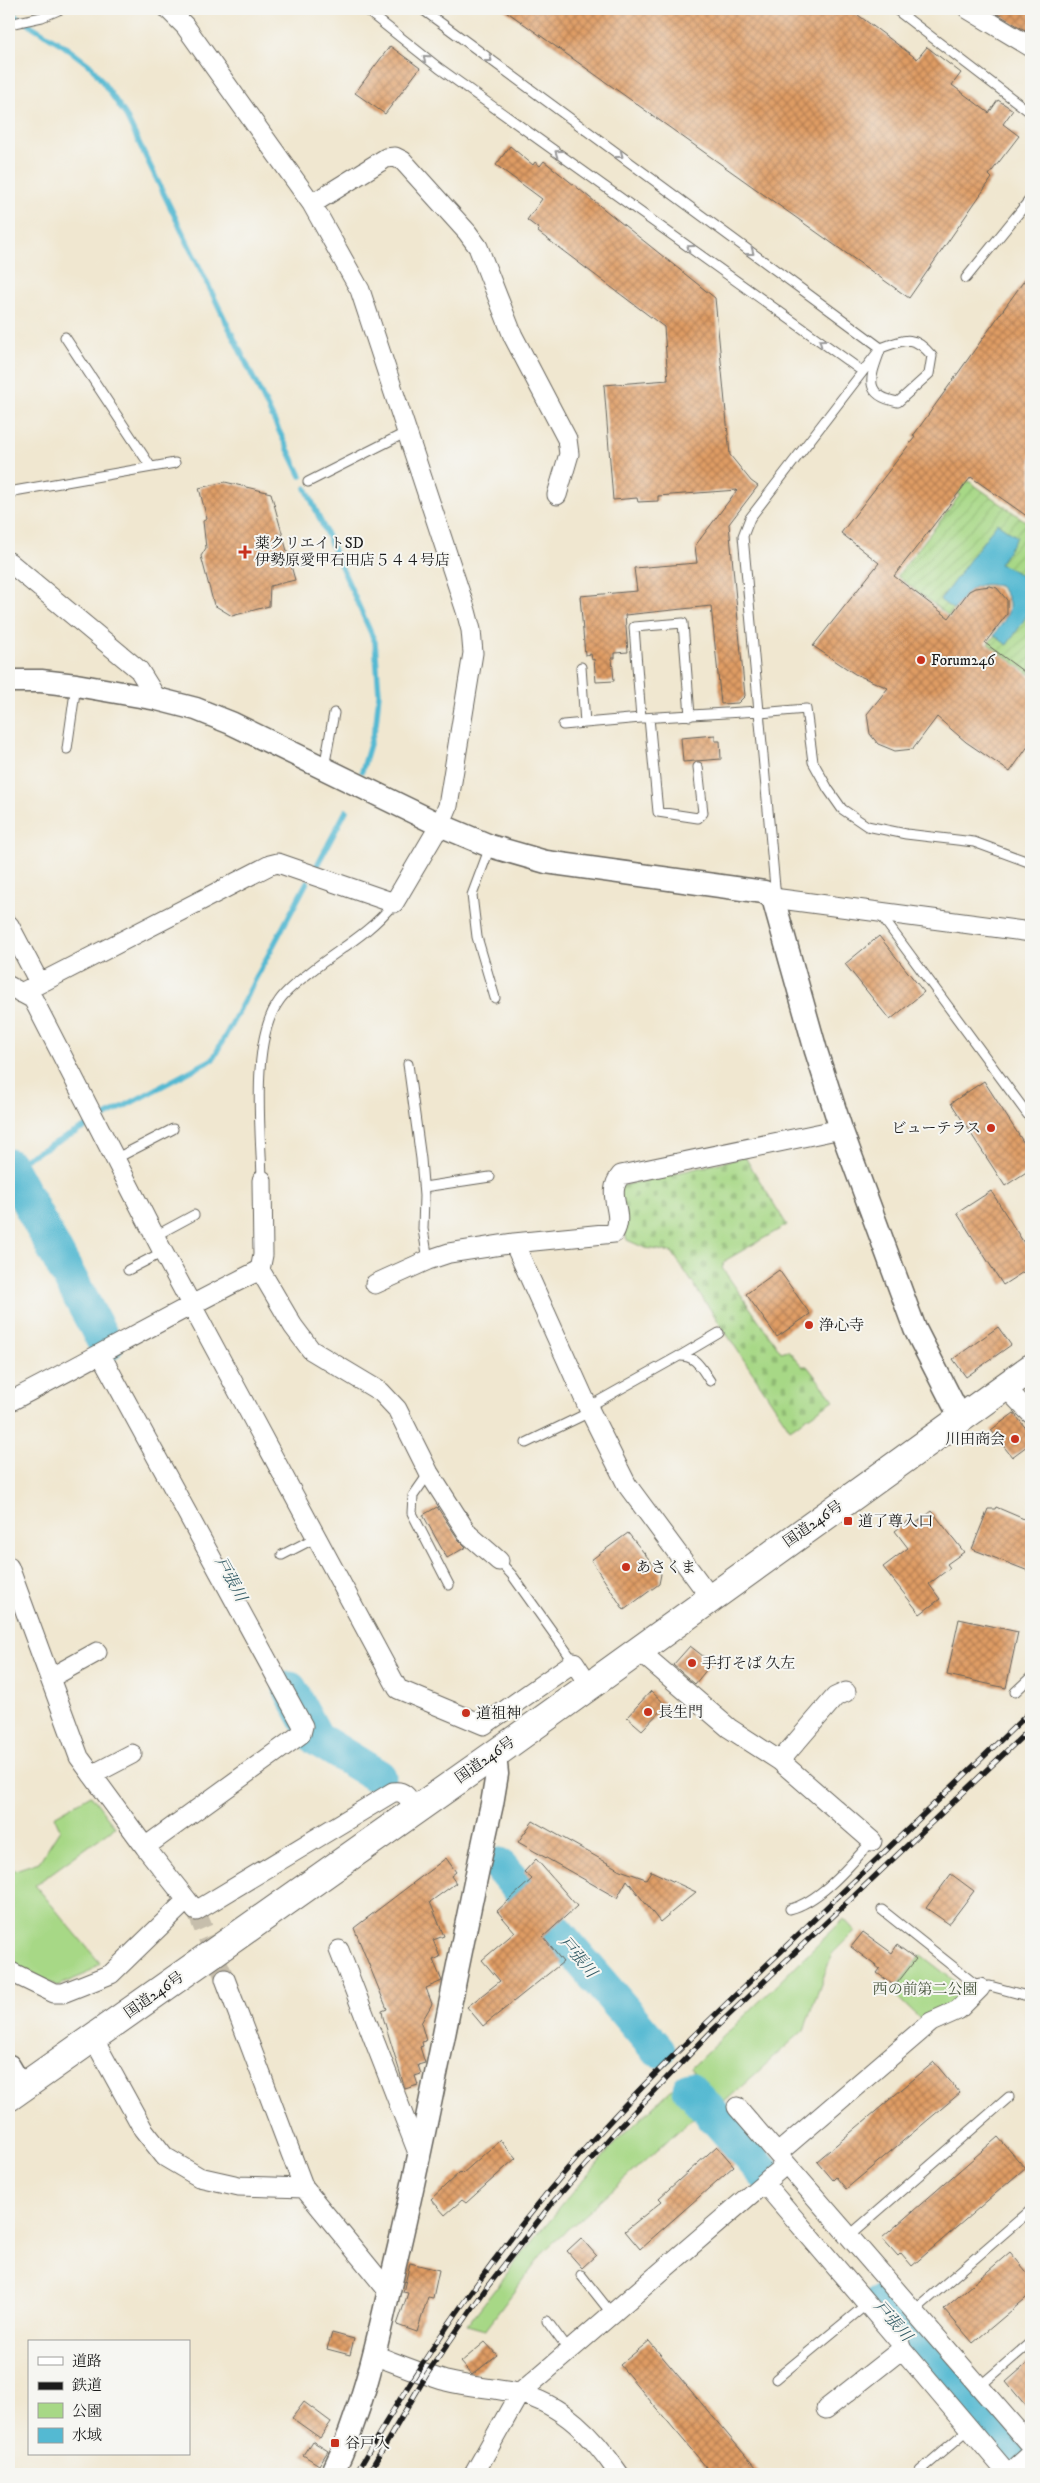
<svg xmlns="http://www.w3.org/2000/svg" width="1040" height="2483" viewBox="0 0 1040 2483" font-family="'IM FELL DW Pica','Noto Serif JP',serif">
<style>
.green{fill:#a7d886;stroke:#627a51}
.cemetery{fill:url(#cemetery-stones);stroke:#627a51}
.garden{fill:url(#garden-furrows);stroke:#627a51}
.water{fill:#54b9d2;stroke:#386a77}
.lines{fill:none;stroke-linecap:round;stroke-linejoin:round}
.stream{stroke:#54b9d2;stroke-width:5.5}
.river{stroke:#54b9d2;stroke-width:35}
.building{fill:url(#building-cross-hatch)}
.minor-tunnel{stroke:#c6beac;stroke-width:19;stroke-dasharray:19 9;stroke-linecap:butt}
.service-casing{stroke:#66635b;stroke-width:11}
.minor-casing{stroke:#66635b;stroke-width:21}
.tertiary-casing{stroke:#66635b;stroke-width:25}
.trunk-casing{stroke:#66635b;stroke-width:30}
.service{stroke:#fff;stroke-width:9}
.minor{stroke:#fff;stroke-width:19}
.tertiary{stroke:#fff;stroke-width:22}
.trunk{stroke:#fff;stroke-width:28}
.rail-casing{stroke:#1c1c1c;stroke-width:5.5}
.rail{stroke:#f6f6f2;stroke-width:4;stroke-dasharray:11;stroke-linecap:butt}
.oneway{stroke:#999}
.poi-dot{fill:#c8321e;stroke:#f6f6f2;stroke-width:2}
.labels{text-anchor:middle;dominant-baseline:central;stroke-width:4;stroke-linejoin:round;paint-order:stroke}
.poi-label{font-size:15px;fill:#1c1c1c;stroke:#f6f6f2;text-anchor:start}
.street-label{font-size:15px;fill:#1c1c1c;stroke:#f6f6f2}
.park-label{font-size:15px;fill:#46543c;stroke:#f6f6f2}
.water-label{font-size:16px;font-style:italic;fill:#325b65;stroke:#f6f6f2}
</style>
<defs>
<pattern id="cemetery-stones" width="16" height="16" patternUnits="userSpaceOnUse" patternTransform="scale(1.25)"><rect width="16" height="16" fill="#a7d886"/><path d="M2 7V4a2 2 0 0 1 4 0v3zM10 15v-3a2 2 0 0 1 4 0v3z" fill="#8fb973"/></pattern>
<pattern id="garden-furrows" width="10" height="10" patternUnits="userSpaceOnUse" patternTransform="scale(1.25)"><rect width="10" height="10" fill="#a7d886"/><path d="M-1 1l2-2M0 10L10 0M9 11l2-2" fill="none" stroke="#8fb973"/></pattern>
<pattern id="building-cross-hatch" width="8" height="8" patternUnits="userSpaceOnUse" patternTransform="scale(1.25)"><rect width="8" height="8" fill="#df9c64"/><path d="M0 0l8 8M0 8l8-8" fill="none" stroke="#b47e52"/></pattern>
</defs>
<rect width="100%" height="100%" fill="#f6f6f2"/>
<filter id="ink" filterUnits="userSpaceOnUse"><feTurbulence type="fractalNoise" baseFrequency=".02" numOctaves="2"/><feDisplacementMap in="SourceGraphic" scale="10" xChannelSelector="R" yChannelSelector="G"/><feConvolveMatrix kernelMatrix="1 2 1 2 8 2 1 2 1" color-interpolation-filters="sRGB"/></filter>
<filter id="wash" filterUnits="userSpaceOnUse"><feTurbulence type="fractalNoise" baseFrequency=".0096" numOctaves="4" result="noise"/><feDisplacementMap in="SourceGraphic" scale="20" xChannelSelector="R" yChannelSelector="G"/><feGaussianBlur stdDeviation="1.12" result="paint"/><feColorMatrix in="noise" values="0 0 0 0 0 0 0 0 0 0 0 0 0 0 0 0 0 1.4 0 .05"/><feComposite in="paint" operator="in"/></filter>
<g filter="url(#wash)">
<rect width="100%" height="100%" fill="#f0e7d0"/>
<path class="green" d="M91,1795L115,1827L35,1885L100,1963L86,1974L57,1986L9,1961V1872L39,1862L60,1829L54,1816Z
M844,1919L855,1931L832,1954L804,2030L721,2105L691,2068Z
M921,1955L961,1986L960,1998L921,2020L892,1992Z
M673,2088L696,2115L545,2250L485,2330L467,2325L537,2235L615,2143Z"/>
<path class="cemetery" d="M745,1157L787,1225L726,1260L722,1268L781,1352L788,1350L802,1366H807L834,1400L790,1429L672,1252L645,1248L627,1240L615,1199L621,1186Z"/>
<path class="garden" d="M936,458L1031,525V675L988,644C1003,623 1021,609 999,586C970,580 964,596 949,616L897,576L960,495L927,471Z"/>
<path class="water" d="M997,523L1017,537L999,564C1017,570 1040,585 1030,608C1025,621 1015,633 1007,645L994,635C1007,616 1018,606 999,586C973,580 967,592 954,610L940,600Z"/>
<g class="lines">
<path class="stream" d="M9,12L64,46L92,67L125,114L301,476
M306,488L375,642L379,693L376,724L362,771
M315,869L346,811
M104,1117L213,1059L307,882
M9,1167L91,1124"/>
<path class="river" d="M9,1166L106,1345
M290,1689L317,1739L379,1777
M499,1865L658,2050
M690,2089L766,2175
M878,2304L1011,2458"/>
</g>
<g id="blocks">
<path class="building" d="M503,9H850L917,59L927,47L961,73L952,85L989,113L998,100L1013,110L1003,124L1019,136L989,175L992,178L909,298Z
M989,9H1031V32L1023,29Z
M390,46L420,68L385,114L355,93Z
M510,146L533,165L535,162L540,166L544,161L715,298L730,455L751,481L758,486L729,524L745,696L738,703L721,704L711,606L625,615L628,652L615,653V658H612L614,681L596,682L594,659L592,660L591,654L585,655L580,596L637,591L634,568L697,563L695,546L737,490L658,496V501L638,502L637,498L613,500L604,385L668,380L664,327L538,232L539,229L527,220L542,199L496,165Z
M1031,271V519L971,477L894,576L949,618L969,591L975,588L990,586L997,588L1007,600V614L985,643L1031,677V742L1010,772L966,742L937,717L913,749L895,751L878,744L870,734L867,714L888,688L855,674L813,646L879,563L841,533L915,437L913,436Z
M225,482L271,493L295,580L270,586L269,606L232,616L214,605L201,556L206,548L203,521L207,519L199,488Z
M715,735V741H720L721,759L683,762L681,738Z
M879,936L924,992L890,1020L845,964Z
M984,1081L1031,1154V1169L1005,1186L951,1103Z
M991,1191L1031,1254V1267L1003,1285L957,1213Z
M779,1270L810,1314L777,1337L746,1294Z
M998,1327L1011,1345L966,1377L953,1359Z
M1014,1413L1031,1435V1443L1012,1457L991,1430Z
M437,1507L459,1540L466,1547L447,1558L423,1515Z
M996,1507L1031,1522V1572L972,1549L988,1509H995Z
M932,1511L964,1552L947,1564L950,1568L929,1584L940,1599L920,1614L883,1567L908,1548L895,1531L908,1521L912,1526Z
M628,1533L661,1574L659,1584L624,1610L591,1560Z
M959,1619L1018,1632L1006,1688L947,1675Z
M690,1646L712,1663L695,1684L673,1665Z
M651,1691L666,1705L642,1730L627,1717Z
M533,1821L620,1870L646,1879L651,1871L696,1892L660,1922L627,1880L617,1898L518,1842Z
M446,1858L456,1872L451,1876L456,1883L430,1902L444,1936L433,1940L440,1957L433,1960L442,1981L426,1988L432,2004L421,2023L426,2041L422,2042L423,2046L420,2047L425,2063L418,2065L421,2074L415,2076L418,2085L405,2089L383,2017L382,2011L387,2009L354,1928Z
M536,1859L577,1906L543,1937L563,1962L483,2026L467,2007L500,1981L482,1960L515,1932L497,1911L532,1879L524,1872Z
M951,1874L974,1891L949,1924L926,1908Z
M863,1932L892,1953L897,1945L916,1959L895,1986L877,1973L880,1969L851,1947Z
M934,2062L960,2093L846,2189L836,2177L833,2180L817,2161Z
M998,2137L1025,2168L912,2266L901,2253L898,2256L882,2238Z
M500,2140L516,2158L466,2203L462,2200L445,2215L431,2199L460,2172L462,2174Z
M717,2146L734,2166L640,2249L625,2231L662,2201L659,2198Z
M581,2238L596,2255L582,2268L567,2251Z
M1010,2252L1031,2277V2294L973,2343L944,2309Z
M410,2263L439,2270L433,2298L428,2297L417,2332L397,2325L408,2293L403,2292Z
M332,2333L354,2339L350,2355L327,2349Z
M649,2341L761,2474H712L620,2365Z
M485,2342L497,2355L472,2375L461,2362Z
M1031,2360V2412L1006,2382Z
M304,2402L331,2422L320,2438L292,2418Z
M312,2441L328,2451L319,2465L303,2455Z"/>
</g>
</g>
<g filter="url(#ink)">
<use href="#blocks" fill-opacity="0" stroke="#66635b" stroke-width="1"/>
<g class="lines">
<path class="minor-tunnel" d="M196,1911L225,1979"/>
<defs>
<path id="service" d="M365,9L439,68L862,371
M422,9L881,348C871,376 861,395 898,402L929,374L932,356C914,334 905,339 881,348L750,518L743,536L776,898
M895,9L1031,113
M9,24L42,17L61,9
M966,278L1031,198
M65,337L151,467
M308,482L407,432
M9,498L14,491L175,463
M581,667L585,723L641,718
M760,713L806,709L813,762L828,789L842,809L867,826L906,834L974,842L1031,863
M690,716L683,623L634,627L641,718L759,711
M649,718L658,812L698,818L703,813L698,767
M563,725L585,723
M67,749L76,685
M324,768L334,713
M490,847L472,895L477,937L495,998
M880,914L1031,1119
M408,1064L421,1159L424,1196L423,1229L428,1260
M115,1159L173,1129
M262,1180C261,1130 250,1041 279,1001C286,990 299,981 309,973C340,948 368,935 394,903
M424,1187L490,1177
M155,1236L194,1215
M128,1270L163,1252
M680,1356L719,1333
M588,1407L679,1356C696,1355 701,1368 710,1381
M526,1443L590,1412
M429,1473L413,1496L412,1513L449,1585
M282,1555L317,1537
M499,1561L512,1575L574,1662
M1015,1692L1031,1677
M790,1909C821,1901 851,1864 872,1841
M882,1910L980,1988L990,1986L1031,1997
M849,2236L1009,2097
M581,2275L612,2314
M914,2311L1031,2210
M547,2321L569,2351
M776,2379L867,2304
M980,2386L1031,2342
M920,2471L970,2428"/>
<path id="minor" d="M968,9L1031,47
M312,204L386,158L395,157L403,161L467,232L478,247L513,336L567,439L569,454L557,495
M9,562L139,670L157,699
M773,898L1031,932
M9,925L39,982
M9,986L33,999L163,1252L398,1689L484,1725L574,1662L589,1685
M21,993L270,865L278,863L394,903L440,825L448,806L473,653L471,630L466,611L360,290L312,204L185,26L168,9
M514,1243L614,1233C626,1213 604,1195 621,1175L841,1129
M260,1270L263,1255L262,1180
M375,1284L428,1260L449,1253L514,1243L588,1407L627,1485L710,1597
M101,1355L303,1726L301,1734L145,1847
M1005,1387L1031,1414
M9,1402C93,1359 175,1312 260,1270L293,1326L311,1350L381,1392L397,1409L429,1473L468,1534L499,1561
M9,1567L79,1757L145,1847L187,1900L111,1974L63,1993H54L9,1971
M638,1650L729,1728L780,1761L872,1841
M50,1678L97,1652
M780,1761L835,1697L846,1692
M92,1775L132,1754
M187,1900L196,1911L393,1792C406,1790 409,1800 415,1809
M339,1950L420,2158
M225,1979L304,2188L389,2292
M93,2038L143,2129L165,2157L199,2177L239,2186L304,2188
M737,2107L1031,2446
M778,2153L931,2022L958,2010L980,1988
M764,2183L899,2341L902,2349
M374,2355C398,2364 422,2374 446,2381C469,2387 494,2388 517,2393C563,2404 594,2437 619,2474
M826,2409L902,2349L1008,2474
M474,2474L519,2394L786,2164
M1009,2474L1031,2454"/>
<path id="tertiary" d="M9,681H41L76,685L157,699L196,709L231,723L440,825L490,846L546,862L764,892L773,898L816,1051L841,1129L915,1329L960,1417
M9,2066L22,2088
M332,2474C367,2403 381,2323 399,2247C433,2100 459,1951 492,1804L497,1774L495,1754"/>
<path id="trunk" d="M9,2097L495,1754L1031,1368"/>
</defs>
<use href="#service" class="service-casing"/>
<use href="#minor" class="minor-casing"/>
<use href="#tertiary" class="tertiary-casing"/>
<use href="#trunk" class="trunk-casing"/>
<use href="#service" class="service"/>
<use href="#minor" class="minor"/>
<use href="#tertiary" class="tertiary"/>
<use href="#trunk" class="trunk"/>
<defs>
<path id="rail" d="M356,2474C422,2356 500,2244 590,2143C648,2078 712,2018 775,1957C860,1875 946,1793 1031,1711
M368,2474L427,2374L487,2287L553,2202L615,2132L712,2031L1031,1728"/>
</defs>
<use href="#rail" class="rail-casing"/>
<use href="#rail" class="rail"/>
</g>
<defs><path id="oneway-chevron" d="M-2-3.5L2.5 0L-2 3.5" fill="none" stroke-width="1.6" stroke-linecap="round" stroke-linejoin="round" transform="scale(1.25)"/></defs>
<g class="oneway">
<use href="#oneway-chevron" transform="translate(426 58) rotate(-141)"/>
<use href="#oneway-chevron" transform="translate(489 59) rotate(37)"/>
<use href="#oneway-chevron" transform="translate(558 153) rotate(-144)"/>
<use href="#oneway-chevron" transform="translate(620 155) rotate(37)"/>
<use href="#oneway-chevron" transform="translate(690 248) rotate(-144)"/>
<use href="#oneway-chevron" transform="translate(751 252) rotate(37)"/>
<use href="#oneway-chevron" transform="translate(822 342) rotate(-144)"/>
</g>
</g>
<g class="poi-dot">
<path d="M242.5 544.5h5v5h5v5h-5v5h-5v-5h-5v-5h5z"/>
<circle cx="921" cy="660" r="5"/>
<circle cx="991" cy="1128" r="5"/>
<circle cx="809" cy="1325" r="5"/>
<circle cx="1015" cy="1439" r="5"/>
<rect x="843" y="1516" width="10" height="10" rx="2.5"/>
<circle cx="626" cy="1567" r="5"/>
<circle cx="692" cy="1663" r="5"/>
<circle cx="648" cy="1712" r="5"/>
<circle cx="466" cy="1713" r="5"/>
<rect x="330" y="2438" width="10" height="10" rx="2.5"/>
</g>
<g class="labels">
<g class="poi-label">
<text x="255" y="543">薬クリエイトSD<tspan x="255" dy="17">伊勢原愛甲石田店５４４号店</tspan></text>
<text x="931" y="660">Forum246</text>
<text x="981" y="1128" text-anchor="end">ビューテラス</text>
<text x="819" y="1325">浄心寺</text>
<text x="1005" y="1439" text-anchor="end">川田商会</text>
<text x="858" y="1521">道了尊入口</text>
<text x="636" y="1567">あさくま</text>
<text x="702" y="1663">手打そば 久左</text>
<text x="658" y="1712">長生門</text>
<text x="476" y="1713">道祖神</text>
<text x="345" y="2443">谷戸入</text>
</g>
<g class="street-label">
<text transform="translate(813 1524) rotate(-35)">国道246号</text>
<text transform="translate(485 1760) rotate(-35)">国道246号</text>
<text transform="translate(154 1995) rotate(-35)">国道246号</text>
</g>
<g class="park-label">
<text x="925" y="1989">西の前第二公園</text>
</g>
<g class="water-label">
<text transform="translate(231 1579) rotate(62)">戸張川</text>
<text transform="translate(578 1957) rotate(50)">戸張川</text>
<text transform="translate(893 2321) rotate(49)">戸張川</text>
</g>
</g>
<rect width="1040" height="2483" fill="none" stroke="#f6f6f2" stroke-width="30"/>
<rect x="28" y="2340" width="162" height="115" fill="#f6f6f2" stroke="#9f9f9c"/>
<rect x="38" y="2357" width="25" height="8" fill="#ffffff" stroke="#9f9f9c"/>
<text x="72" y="2366" font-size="15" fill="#1c1c1c">道路</text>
<rect x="38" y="2382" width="25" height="8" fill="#1c1c1c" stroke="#9f9f9c"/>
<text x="72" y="2390" font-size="15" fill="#1c1c1c">鉄道</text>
<rect x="38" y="2403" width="25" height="15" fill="#a7d886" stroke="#9f9f9c"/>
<text x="72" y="2416" font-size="15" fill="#1c1c1c">公園</text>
<rect x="38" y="2428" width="25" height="15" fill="#54b9d2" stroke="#9f9f9c"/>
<text x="72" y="2440" font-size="15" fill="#1c1c1c">水域</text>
</svg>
